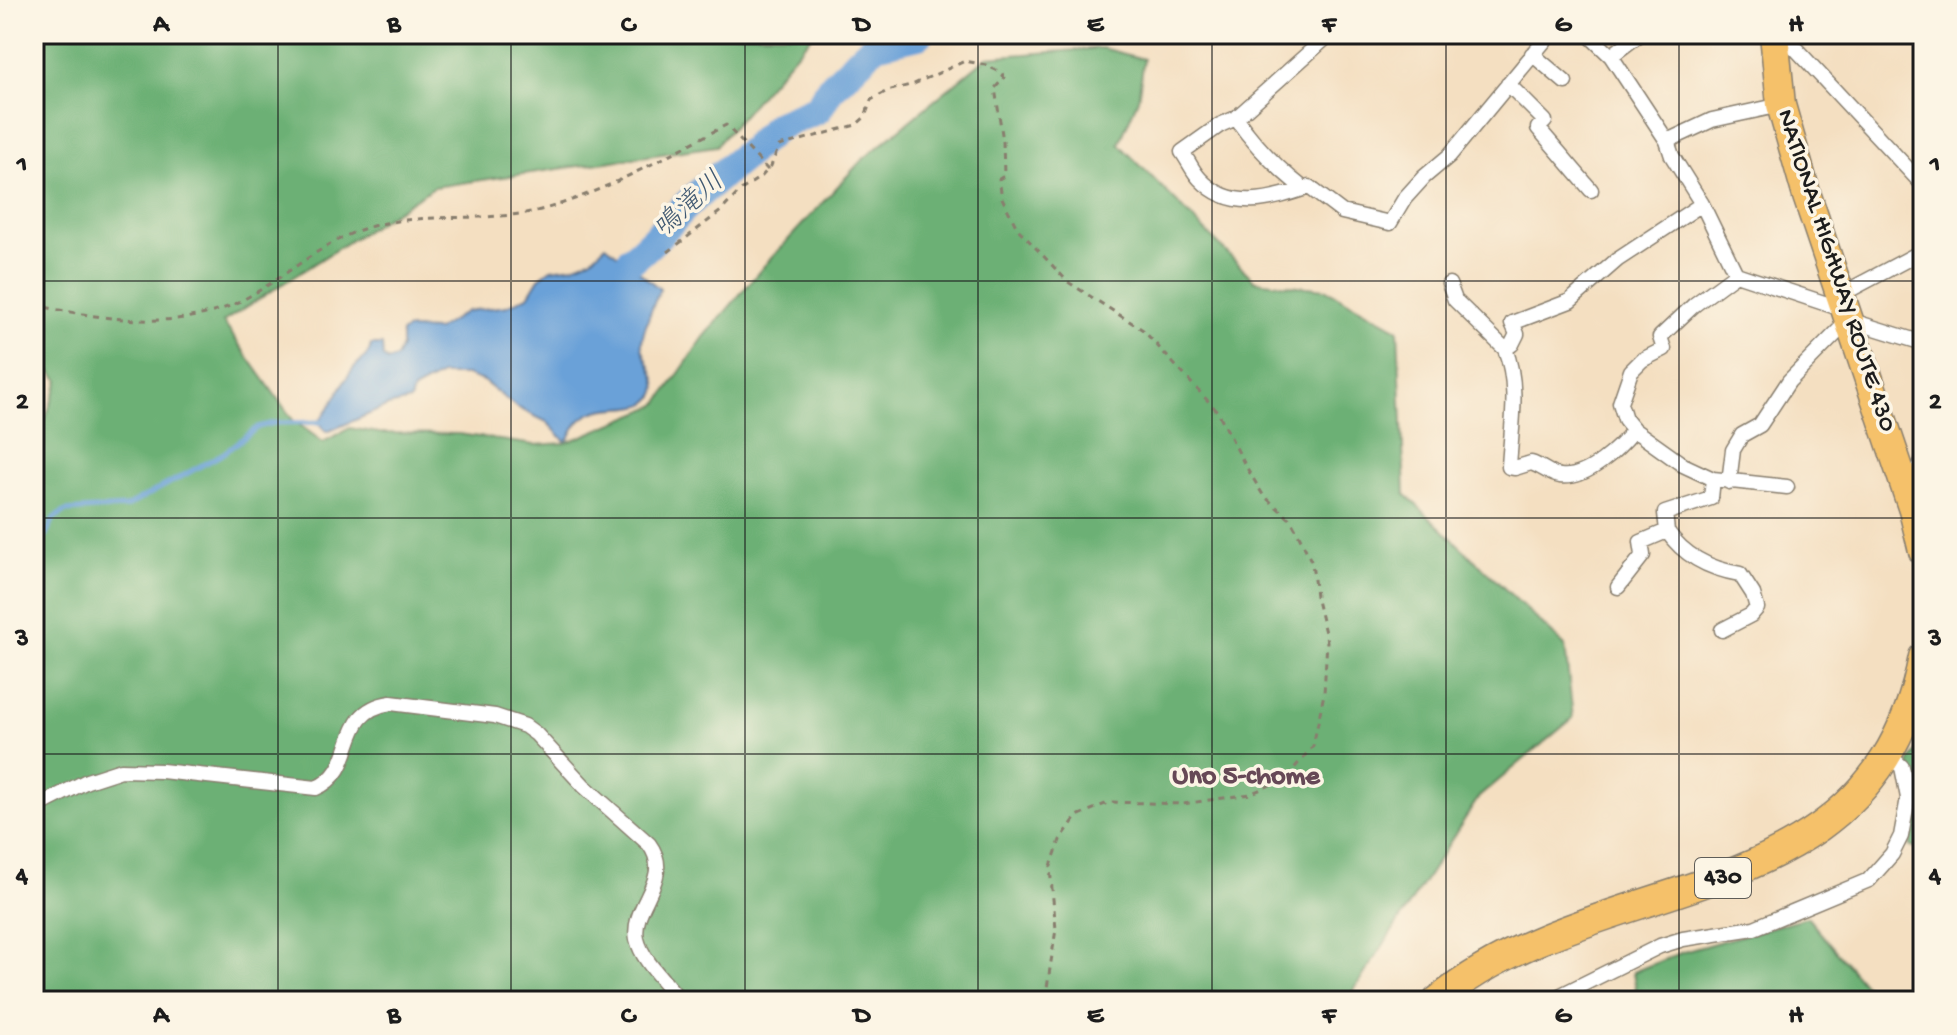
<svg xmlns="http://www.w3.org/2000/svg" width="1957" height="1035" viewBox="0 0 1957 1035" font-family="'Gochi Hand','Klee One',sans-serif">
<style>
.forest{fill:#6cb074;stroke:#446648;stroke-width:2}
.water{fill:#6aa1d8;stroke:#435e7a;stroke-width:2}
.lines{fill:none;stroke-linecap:round;stroke-linejoin:round}
.stream{stroke:#6aa1d8;stroke-width:5}
.river{stroke:#6aa1d8;stroke-width:30}
.street-casing{stroke:#887e6e;stroke-width:17}
.highway-casing{stroke:#887e6e;stroke-width:31}
.path{stroke:#887e6e;stroke-width:3;stroke-dasharray:6 6;stroke-linecap:butt}
.street{stroke:#fff;stroke-width:14}
.highway{stroke:#f5c16b;stroke-width:28}
.grid{fill:none;stroke:#1c1c1c;stroke-width:2;stroke-opacity:0.55}
.labels{text-anchor:middle;dominant-baseline:central;stroke-width:7;stroke-linejoin:round;paint-order:stroke}
.shield{fill:#fcf5e5;stroke:#5f5d58;stroke-width:2}
.shield-label{font-size:24px;font-weight:bold;fill:#1c1c1c}
.street-label{font-size:26px;fill:#1c1c1c;stroke:#fcf5e5}
.water-label{font-size:28px;font-style:italic;fill:#3f5871;stroke:#fcf5e5}
.neighbourhood-label{font-size:28px;font-weight:bold;fill:#664856;stroke:#fcf5e5}
.neatline{fill:none;stroke:#1c1c1c;stroke-width:3}
.grid-label{font-size:26px;text-anchor:middle;font-weight:bold;fill:#1c1c1c}
</style>
<rect width="100%" height="100%" fill="#fcf5e5"/>
<filter id="ink" filterUnits="userSpaceOnUse"><feTurbulence type="fractalNoise" baseFrequency=".0125" numOctaves="2"/><feDisplacementMap in="SourceGraphic" scale="16" xChannelSelector="R" yChannelSelector="G"/><feConvolveMatrix kernelMatrix="1 2 1 2 8 2 1 2 1" color-interpolation-filters="sRGB"/></filter>
<filter id="wash" filterUnits="userSpaceOnUse"><feTurbulence type="fractalNoise" baseFrequency=".006" numOctaves="4" result="noise"/><feDisplacementMap in="SourceGraphic" scale="32" xChannelSelector="R" yChannelSelector="G"/><feGaussianBlur stdDeviation="1.8" result="paint"/><feColorMatrix in="noise" values="0 0 0 0 0 0 0 0 0 0 0 0 0 0 0 0 0 1.4 0 .05"/><feComposite in="paint" operator="in"/></filter>
<g filter="url(#wash)">
<rect width="100%" height="100%" fill="#f4dfc1"/>
<path class="forest" d="M34,34H813L716,146L434,187L223,322L293,420L323,442L350,428L379,433L459,434L534,445L566,443L657,405L704,337L763,267L861,161L987,57L1102,48L1144,59L1138,99L1119,144L1255,281L1325,289L1398,329L1405,494L1565,646L1573,718L1479,797L1347,1001H34V451L59,380L34,355Z
M1923,741V850L1910,846L1916,796L1909,763Z
M1807,917L1878,1001H1638L1633,972L1683,952Z"/>
<path class="water" d="M606,245L660,289C655,300 640,336 642,347C644,360 662,381 655,394C641,423 588,388 569,439L565,441L547,422L516,407L483,381L466,375H441L413,390L410,401L388,406L327,432L322,427L320,420C333,405 340,387 352,370C359,360 369,358 371,345H382L383,357L388,361L396,358L401,347V333L408,329L437,330L467,311L507,306L528,296L539,278L551,269L573,266L591,259Z"/>
<g class="lines">
<path class="stream" d="M34,542L45,537L54,518L66,511L126,507L224,453L258,427L274,423L327,422"/>
<path class="river" d="M757,145L779,125L818,109L829,90L876,44L919,34
M632,259C649,246 662,231 677,215C698,192 724,173 748,153"/>
</g>
</g>
<g filter="url(#ink)">
<g class="lines">
<defs>
<path id="street" d="M1330,34L1236,118L1220,125L1182,152C1188,160 1193,172 1200,179C1231,212 1271,200 1309,187L1342,212L1390,223L1405,198L1424,177L1449,156L1550,34
M1588,34L1611,56L1667,141L1712,120L1781,105
M1782,34L1923,185
M1532,54L1565,82
M1611,56L1640,34
M1508,84L1545,121L1538,128L1591,190
M1236,118C1255,146 1277,168 1304,189
M1667,141L1672,156L1702,204L1736,274
M1449,284L1455,300L1505,349C1520,386 1511,428 1509,467L1515,468L1531,463C1542,466 1550,475 1560,476C1587,480 1619,448 1634,430
M1840,295L1923,251
M1505,349L1512,344L1517,334L1512,323L1570,301L1617,260L1702,204
M1729,482L1733,450L1742,435L1760,425L1789,381L1849,320L1923,343
M1787,487L1713,479L1683,465L1634,430L1625,419L1620,403L1631,371L1642,360L1664,349L1660,337L1694,305L1736,274L1845,310
M1909,491L1923,459
M1667,531C1684,556 1710,569 1740,574L1753,594L1757,608L1751,615L1722,630
M1618,587L1643,555L1641,542L1667,531L1665,513L1711,498L1713,479
M34,808L87,781L121,770L162,771L316,788C361,769 334,711 391,703L495,716L525,726L536,734L584,786L649,844C675,879 630,905 637,939C642,961 667,983 680,1001
M1549,1001L1660,946L1683,939L1754,928L1869,880L1892,854L1901,836L1908,798L1902,767L1888,754"/>
<path id="highway" d="M1774,34L1781,105L1807,196L1913,510L1923,551
M1437,1001C1601,864 1873,920 1923,657"/>
</defs>
<use href="#street" class="street-casing"/>
<use href="#highway" class="highway-casing"/>
<path class="path" d="M668,252L721,211L741,190L762,176L771,166L779,146L856,125L865,117L871,100L887,91L914,84L965,61L986,65L1002,73L1004,78L995,88L1003,141L1004,176L999,179L1002,198L1017,228L1068,282L1143,330L1218,412L1244,463L1263,495L1291,520L1297,531L1312,563L1316,596L1327,641L1324,694L1313,746L1286,778L1250,794L1183,804L1110,802L1077,816L1060,840L1050,869L1056,929L1047,988L1050,1001
M34,305C103,319 184,334 248,297C288,275 320,244 363,229C422,209 485,225 544,209C608,191 668,155 726,125L768,170"/>
<use href="#street" class="street"/>
<use href="#highway" class="highway"/>
</g>
</g>
<path class="grid" d="M278,34V1001M511,34V1001M745,34V1001M978,34V1001M1212,34V1001M1446,34V1001M1679,34V1001M34,281H1923M34,518H1923M34,754H1923"/>
<g class="labels">
<rect class="shield" x="1695" y="858" width="56" height="40" rx="6"/>
<g class="shield-label">
<text x="1723" y="878">430</text>
</g>
<g class="street-label">
<text transform="translate(1835 271) rotate(72)">NATIONAL HIGHWAY ROUTE 430</text>
</g>
<g class="water-label">
<text transform="translate(690 206) rotate(-42)">鳴滝川</text>
</g>
<g class="neighbourhood-label">
<text x="1246" y="777">Uno 5-chome</text>
</g>
</g>
<rect width="1957" height="1035" fill="none" stroke="#fcf5e5" stroke-width="88"/>
<rect x="44" y="44" width="1869" height="947" class="neatline"/>
<g class="grid-label">
<text x="161" y="31">A</text>
<text x="394" y="31">B</text>
<text x="628" y="31">C</text>
<text x="862" y="31">D</text>
<text x="1095" y="31">E</text>
<text x="1329" y="31">F</text>
<text x="1563" y="31">G</text>
<text x="1796" y="31">H</text>
<text x="22" y="171">1</text>
<text x="1935" y="171">1</text>
<text x="22" y="408">2</text>
<text x="1935" y="408">2</text>
<text x="22" y="645">3</text>
<text x="1935" y="645">3</text>
<text x="22" y="882">4</text>
<text x="1935" y="882">4</text>
<text x="161" y="1022">A</text>
<text x="394" y="1022">B</text>
<text x="628" y="1022">C</text>
<text x="862" y="1022">D</text>
<text x="1095" y="1022">E</text>
<text x="1329" y="1022">F</text>
<text x="1563" y="1022">G</text>
<text x="1796" y="1022">H</text>
</g>
</svg>
